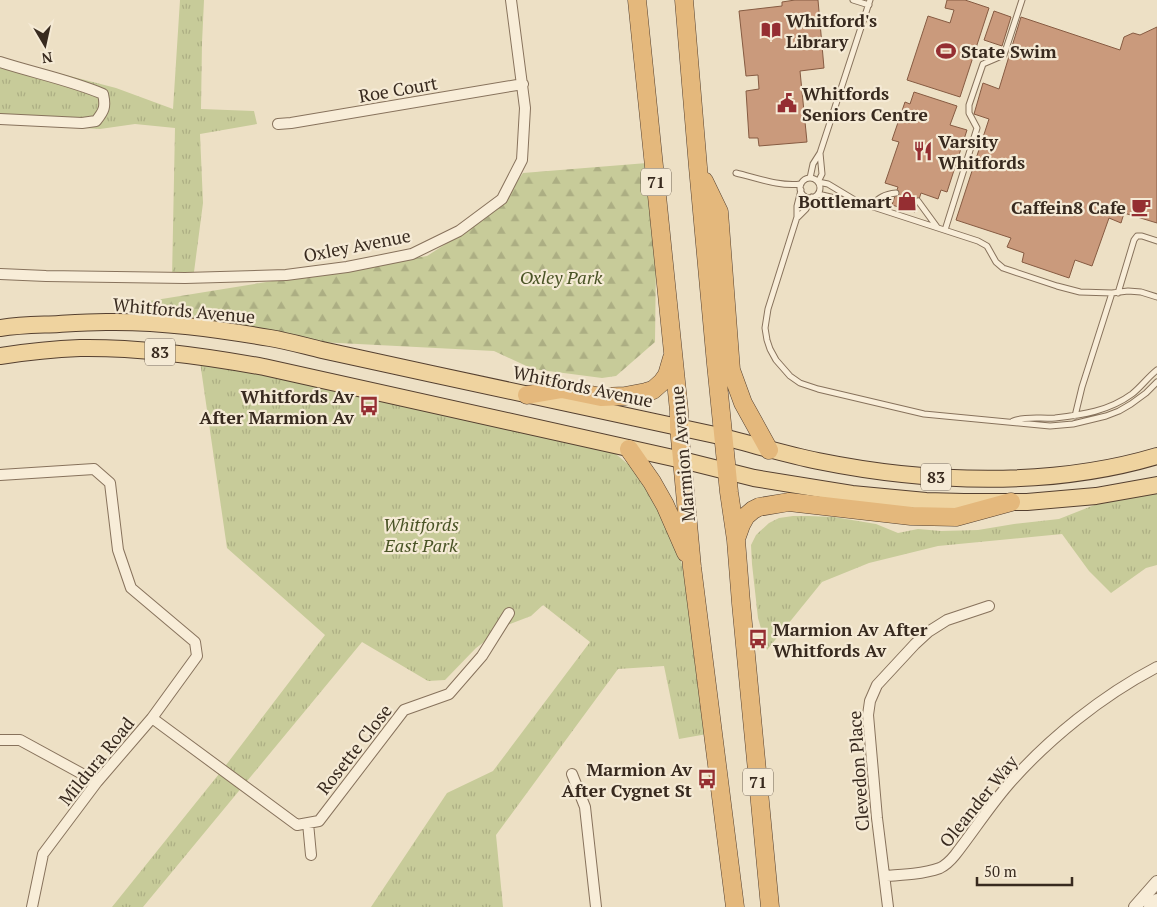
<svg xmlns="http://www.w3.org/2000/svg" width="1157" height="907" viewBox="0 0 1157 907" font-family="'PT Serif',serif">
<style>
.forest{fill:url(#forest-firs)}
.park{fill:url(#park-tufts)}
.building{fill:#ca9a7c;stroke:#865b42}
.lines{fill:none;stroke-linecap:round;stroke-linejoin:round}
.service-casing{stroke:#87725c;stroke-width:7}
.minor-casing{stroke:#87725c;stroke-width:12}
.tertiary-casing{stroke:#87725c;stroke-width:14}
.primary-casing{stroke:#554030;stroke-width:18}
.trunk-casing{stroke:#554030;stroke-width:19}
.service{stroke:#f8edd8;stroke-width:5}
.minor{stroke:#f8edd8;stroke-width:10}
.tertiary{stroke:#f8edd8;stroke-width:12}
.primary{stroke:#efd39f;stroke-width:16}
.trunk{stroke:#e4b87c;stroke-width:18}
.labels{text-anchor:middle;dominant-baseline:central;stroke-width:4.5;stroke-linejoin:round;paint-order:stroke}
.shield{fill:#f5ead5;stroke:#716456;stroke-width:1}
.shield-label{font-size:16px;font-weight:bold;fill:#382a1f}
.poi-label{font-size:18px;font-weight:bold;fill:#382a1f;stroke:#f5ead5;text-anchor:start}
.street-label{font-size:18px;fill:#382a1f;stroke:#f5ead5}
.park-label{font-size:18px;font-style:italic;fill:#4a5426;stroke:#f5ead5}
</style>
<defs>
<pattern id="forest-firs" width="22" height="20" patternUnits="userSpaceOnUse" patternTransform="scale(1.25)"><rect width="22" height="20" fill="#c7cb99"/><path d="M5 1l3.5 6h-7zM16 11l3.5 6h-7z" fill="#acae83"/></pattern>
<pattern id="park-tufts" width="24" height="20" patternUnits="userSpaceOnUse" patternTransform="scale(1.25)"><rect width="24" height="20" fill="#c7cb99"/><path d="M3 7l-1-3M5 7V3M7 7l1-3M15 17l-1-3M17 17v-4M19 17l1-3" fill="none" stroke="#acae83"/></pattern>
</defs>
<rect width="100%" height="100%" fill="#ede0c5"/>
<path class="forest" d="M647,163L656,259L655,342L616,376L602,378L533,369L494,351L319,342L148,317L137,303L427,256L486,218L508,195L523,173Z"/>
<path class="park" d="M180,0H204L202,43L201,109L254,111L257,124L200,134L203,203L194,272L172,278L175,128L135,124L100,129L0,123V58L116,88L173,109Z
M198,348L611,450L635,470L675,542L688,584L707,734L679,739L664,666L618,669L496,835L503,907H371L447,793L493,771L590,642L543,605L531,616L507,625L476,648L445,680L428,681L362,642L143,907H112L223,769L325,635L227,548Z
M1157,488V565L1146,568L1111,593L1089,571L1062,534L938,546L869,563L822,582L767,650L758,618L752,564L751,545L756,535L769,523L779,518L793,516H808L834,517L876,524L898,533L918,529L941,531L978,530L1014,524L1059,519L1135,489Z"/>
<path class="building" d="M795,0H818L824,68L800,71L807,142L759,146L758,138H749L746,91L759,89L758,75L746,76L739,11L782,6V2Z
M947,0H965L989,8L960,97L907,80L928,16L950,23L954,10L945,8Z
M994,11L1011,17L1002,46L984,40Z
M1021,17L1120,50L1124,37L1133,33L1140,35L1157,27V223L1124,213L1121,223L1109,218L1092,266L1075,260L1069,278L1022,262L1024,253L1007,247L1011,238L956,220L989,119L974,114L983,83L999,89Z
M914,92L957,106L950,125L967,130L947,192L941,190L938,199L921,193L915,212L892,205L898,187L885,183L899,142L892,140L905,102L910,104Z"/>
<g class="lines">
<defs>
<path id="service" d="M853,0L869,5
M820,153L822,174L818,182L828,184L853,199
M736,173C757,178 780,187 801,184
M810,178L813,164L820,153L870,0
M800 188a10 10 0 1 1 20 0a10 10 0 1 1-20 0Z
M801,190L797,206V217L768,309L765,328L767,340L770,349L776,360L790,376L800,383L818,389L924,414L1050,426L1073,424L1106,416L1119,411L1131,404L1146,393L1157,382
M818,194L843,200L855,201L978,241L987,246L996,262L1003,268L1057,286L1080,292L1112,293L1128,291L1141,292L1157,297
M918,201L937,227
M870,206C879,198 884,194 896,193
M798,217L806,209L812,197
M945,230L977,128L969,113V105L983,64L1004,55L1022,0
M1118,293L1134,240L1137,236H1142L1157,241
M1075,416L1082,387L1112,293
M1013,421C1026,416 1041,419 1055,418C1082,415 1109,411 1132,394C1141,387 1148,377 1157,370"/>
<path id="minor" d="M0,62C34,73 70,80 103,94C106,107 104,111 96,121L82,123L0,119
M278,124L291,123L523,84
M0,274L46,276L185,278L286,275L347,267L412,254L459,231L502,199L522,160L525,108L511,0
M0,475L94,469L110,483L118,550L131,588L195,642L197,656L152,718L97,782L43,854L32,907
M152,718L297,825L308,823
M0,740H20L97,782
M572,774L585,807L596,907
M311,855L308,823L319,821L404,710L449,694L482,656L509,613
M885,876C903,875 923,874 940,868C946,865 951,860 955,855C973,832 989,807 1008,785C1048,739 1103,695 1157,667
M888,907L877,818L868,715L870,701L877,685L915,644L928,632L947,620L989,606"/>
<path id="tertiary" d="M1135,907L1157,882
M1150,907L1157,900"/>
<path id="primary" d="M0,328C20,325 39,325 59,324C75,323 90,322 106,322C161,321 217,329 270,338C288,341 305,346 322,350C359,358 395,366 432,374C526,395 621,414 715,435C749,443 783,454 818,461C926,483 1050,488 1157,456
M0,356C26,352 54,349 80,348C142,347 204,356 264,367L682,460L754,478L852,494L926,501L964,502H1027L1096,496L1157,485"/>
<path id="trunk" d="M637,0L679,411V427L692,567L735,907
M684,0L698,167L716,364L729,492L736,540L741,603L770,907
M704,181L719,212L731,370L743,403L769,450
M527,395L562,389L601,397L625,396L646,392L653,390L662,382L667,375L672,358
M629,449L652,482L665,505L686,553
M736,539L741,525L746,516L753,510L759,507L789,502L911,516L956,517L1011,502"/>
</defs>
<use href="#service" class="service-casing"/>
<use href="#minor" class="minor-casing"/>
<use href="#tertiary" class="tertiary-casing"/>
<use href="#primary" class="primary-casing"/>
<use href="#trunk" class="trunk-casing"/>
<use href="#service" class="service"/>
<use href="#minor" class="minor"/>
<use href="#tertiary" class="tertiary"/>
<use href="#primary" class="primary"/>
<use href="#trunk" class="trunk"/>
</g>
<defs>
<symbol id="library-bare" viewBox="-9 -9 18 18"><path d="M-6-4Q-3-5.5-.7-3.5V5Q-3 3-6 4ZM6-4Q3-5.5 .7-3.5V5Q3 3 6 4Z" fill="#952e32" stroke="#f5ead5" stroke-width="2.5" paint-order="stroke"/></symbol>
<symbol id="stadium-bare" viewBox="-9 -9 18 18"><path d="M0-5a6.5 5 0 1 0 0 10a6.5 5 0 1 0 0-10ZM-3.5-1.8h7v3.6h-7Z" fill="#952e32" stroke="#f5ead5" stroke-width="2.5" paint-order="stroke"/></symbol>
<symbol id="civic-bare" viewBox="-9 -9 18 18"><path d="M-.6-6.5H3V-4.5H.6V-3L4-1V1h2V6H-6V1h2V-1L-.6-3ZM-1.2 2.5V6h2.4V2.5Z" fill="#952e32" stroke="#f5ead5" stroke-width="2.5" paint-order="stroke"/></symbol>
<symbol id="restaurant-bare" viewBox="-9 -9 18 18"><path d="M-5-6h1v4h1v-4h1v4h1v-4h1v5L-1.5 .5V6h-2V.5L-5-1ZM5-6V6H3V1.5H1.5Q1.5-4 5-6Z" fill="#952e32" stroke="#f5ead5" stroke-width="2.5" paint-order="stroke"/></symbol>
<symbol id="shop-bare" viewBox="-9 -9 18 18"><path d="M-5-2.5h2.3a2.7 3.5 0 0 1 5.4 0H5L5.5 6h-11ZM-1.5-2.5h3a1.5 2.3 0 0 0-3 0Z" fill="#952e32" stroke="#f5ead5" stroke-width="2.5" paint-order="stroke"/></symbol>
<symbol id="cafe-bare" viewBox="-9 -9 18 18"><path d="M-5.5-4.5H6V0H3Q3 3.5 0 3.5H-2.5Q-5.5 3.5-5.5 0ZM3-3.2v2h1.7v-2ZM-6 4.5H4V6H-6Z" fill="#952e32" stroke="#f5ead5" stroke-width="2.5" paint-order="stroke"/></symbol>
<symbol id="bus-bare" viewBox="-9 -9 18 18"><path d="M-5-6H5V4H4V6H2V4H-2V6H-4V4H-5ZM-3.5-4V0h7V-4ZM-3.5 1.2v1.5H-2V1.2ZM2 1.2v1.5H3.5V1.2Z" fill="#952e32" stroke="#f5ead5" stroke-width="2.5" paint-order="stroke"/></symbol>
</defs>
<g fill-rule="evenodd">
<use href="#library-bare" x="757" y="16" width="28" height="28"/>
<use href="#stadium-bare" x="932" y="37" width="28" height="28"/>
<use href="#civic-bare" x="773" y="89" width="28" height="28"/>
<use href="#restaurant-bare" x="909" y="137" width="28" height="28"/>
<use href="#shop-bare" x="893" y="187" width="28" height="28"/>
<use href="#cafe-bare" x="1127" y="193" width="28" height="28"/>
<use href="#bus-bare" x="355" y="392" width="28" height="28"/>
<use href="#bus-bare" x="744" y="625" width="28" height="28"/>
<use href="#bus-bare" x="693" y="765" width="28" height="28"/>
</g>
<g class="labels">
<g class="shield">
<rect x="641" y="168.5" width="30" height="27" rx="4"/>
<rect x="145" y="338.5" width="30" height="27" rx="4"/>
<rect x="921" y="463.5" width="30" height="27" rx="4"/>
<rect x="743" y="768.5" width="30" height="27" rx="4"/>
</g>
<g class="shield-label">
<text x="656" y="182">71</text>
<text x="160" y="352">83</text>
<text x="936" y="477">83</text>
<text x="758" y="782">71</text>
</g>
<g class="poi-label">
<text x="786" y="20">Whitford's<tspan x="786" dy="21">Library</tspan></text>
<text x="961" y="51">State Swim</text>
<text x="802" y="93">Whitfords<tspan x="802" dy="21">Seniors Centre</tspan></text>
<text x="938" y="141">Varsity<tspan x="938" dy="21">Whitfords</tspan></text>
<text x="892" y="201" text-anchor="end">Bottlemart</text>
<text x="1126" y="207" text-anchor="end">Caffein8 Cafe</text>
<text x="354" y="396" text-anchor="end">Whitfords Av<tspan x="354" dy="21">After Marmion Av</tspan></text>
<text x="773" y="629">Marmion Av After<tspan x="773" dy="21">Whitfords Av</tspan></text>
<text x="692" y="769" text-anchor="end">Marmion Av<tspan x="692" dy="21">After Cygnet St</tspan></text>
</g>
<g class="street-label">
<text transform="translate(398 89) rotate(-10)">Roe Court</text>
<text transform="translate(357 245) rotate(-11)">Oxley Avenue</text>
<text transform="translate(184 310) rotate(5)">Whitfords Avenue</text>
<text transform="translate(583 386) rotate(12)">Whitfords Avenue</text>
<text transform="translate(682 454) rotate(-95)">Marmion Avenue</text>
<text transform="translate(354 749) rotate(-52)">Rosette Close</text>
<text transform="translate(96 761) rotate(-51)">Mildura Road</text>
<text transform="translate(858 771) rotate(-94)">Clevedon Place</text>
<text transform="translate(978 801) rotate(-51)">Oleander Way</text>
</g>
<g class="park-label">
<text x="561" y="277">Oxley Park</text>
<text x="421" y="524">Whitfords<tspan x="421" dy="21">East Park</tspan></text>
</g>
</g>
<g transform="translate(45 45) rotate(171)" stroke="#f5ead5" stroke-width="4" paint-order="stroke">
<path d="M0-4L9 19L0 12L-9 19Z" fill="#382a1f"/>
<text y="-8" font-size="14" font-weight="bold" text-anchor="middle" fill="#382a1f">N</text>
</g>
<path d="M977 877v8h95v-8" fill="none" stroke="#382a1f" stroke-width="2.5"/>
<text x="984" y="877" font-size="15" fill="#382a1f" stroke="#f5ead5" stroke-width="4" paint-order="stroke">50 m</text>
</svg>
